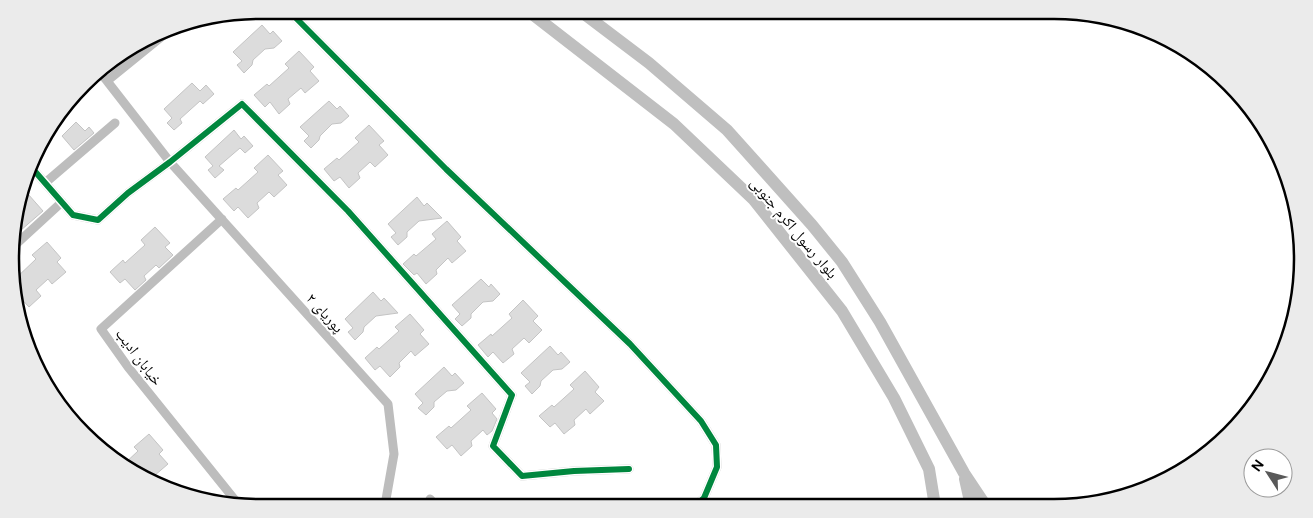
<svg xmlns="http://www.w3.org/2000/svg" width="1313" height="518" viewBox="0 0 1313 518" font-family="'DM Sans','Noto Naskh Arabic',sans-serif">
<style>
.building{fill:#dcdcdc;stroke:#c4c4c4}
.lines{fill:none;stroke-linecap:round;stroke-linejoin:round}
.street{stroke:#bdbdbd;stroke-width:9}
.secondary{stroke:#bfbfbf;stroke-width:12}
.cycleway-casing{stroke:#fff;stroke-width:9}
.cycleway{stroke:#00873e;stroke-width:6}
.labels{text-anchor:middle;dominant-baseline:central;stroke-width:4;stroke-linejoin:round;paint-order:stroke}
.street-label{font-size:15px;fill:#000;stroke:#fff}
.rim{fill:none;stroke:#000;stroke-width:2.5}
</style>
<rect width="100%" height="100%" fill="#fff"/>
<path class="building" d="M262,25L270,34L273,31L282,41L274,48L265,49L253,60L252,65L244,73L237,65L242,61L233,52Z
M299,51L314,67L310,71L319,81L305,93L301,88L288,99L290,104L279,114L270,102L265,107L254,95L267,84L269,86L289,68L285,64Z
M192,83L200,91L206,85L214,94L203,104L200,101L180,119L182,123L174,130L167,123L172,118L164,109Z
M329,101L337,109L340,106L349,116L341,123L332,124L320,136L319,140L311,148L304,141L309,136L300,127Z
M76,122L85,131L89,127L94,133L74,150L62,136Z
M369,125L384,141L379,145L388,155L375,167L370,162L358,173L360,178L349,188L340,177L334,181L324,169L337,158L339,160L359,142L355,138Z
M234,130L241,139L244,136L253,146L245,153L240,148L219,166L224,170L215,178L208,170L213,166L205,157Z
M268,155L283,171L278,175L287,185L274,197L269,192L257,203L259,208L248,218L238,207L234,211L223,199L236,188L238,190L258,172L254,168Z
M28,194L43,211L13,237L12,226L22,198Z
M417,197L424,206L427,203L442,218L419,221L407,232V237L398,245L391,237L396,233L388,224Z
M447,221L461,237L457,241L466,251L452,263L448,258L436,270L437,274L426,284L417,273L414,275L403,264L414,254L416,256L436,239L432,234Z
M155,227L170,243L165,247L173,255L159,268L156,265L144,276L146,280L135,290L125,279L120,283L110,272L123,260L125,263L145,245L141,240Z
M47,242L61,258L57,262L66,272L52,284L48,279L36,290L41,296L29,307L14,291V280L36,259L32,255Z
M481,279L489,287L491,284L500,294L493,301L483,302L471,314V318L462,326L455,319L460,314L452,305Z
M373,292L381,301L384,298L398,313L376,316L364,327L363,332L355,340L348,332L353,328L345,319Z
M523,300L538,316L533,321L542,330L529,343L524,338L512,349L514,354L503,363L493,352L488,357L478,345L491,334L492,336L512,318L509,314Z
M410,314L424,330L420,334L429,344L415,356L411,351L399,363L400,367L390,377L380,366L375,370L365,358L377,347L379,349L399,331L395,327Z
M550,346L558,355L561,352L570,362L562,369L553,370L541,381L540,386L532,394L525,386L530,382L521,373Z
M444,367L452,376L455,373L464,383L456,390L447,391L434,402V407L426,415L418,408L423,403L415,394Z
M585,371L599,387L595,392L604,401L590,414L586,409L574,420L575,425L564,434L555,423L550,427L539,416L552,405L554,407L574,389L570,385Z
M482,393L496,409L492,413L497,419L492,431L487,435L483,430L471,441L472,446L461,456L452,445L447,449L436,437L449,426L451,428L471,410L467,406Z
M149,434L163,450L159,454L168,464L154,476L150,471L144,476L123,465L138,451L134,447Z"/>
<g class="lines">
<path class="street" d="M288,10L446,169L630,344L701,421L716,445L717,467L704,498L694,507
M1061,14L1063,11
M98,70L107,81L176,25
M107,81L170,162L388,404L394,454L385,505L382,508
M32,168L73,215L98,220L128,193L170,162L242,104L348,211L512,395L493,446L522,476L574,471L629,469
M45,183L115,123
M222,219L101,329L128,367L239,505
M13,247L62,202
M430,499L438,508"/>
<path class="secondary" d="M527,10L674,124L754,200L842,311L894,398L929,469L935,506
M579,10L649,63L727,130L812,225L842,262L880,322L964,473L986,506
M965,479L971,506"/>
<defs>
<path id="cycleway" d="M288,10L446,169L630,344L701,421L716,445L717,467L704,498L694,507
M32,168L73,215L98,220L128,193L170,162L242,104L348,211L512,395L493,446L522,476L574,471L629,469"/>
</defs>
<use href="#cycleway" class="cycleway-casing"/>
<use href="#cycleway" class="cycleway"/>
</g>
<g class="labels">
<g class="street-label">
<text transform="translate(794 228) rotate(50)">بلوار رسول اکرم جنوبی</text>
<text transform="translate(325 313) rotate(48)">پوریای ۲</text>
<text transform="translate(139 357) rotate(53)">خیابان ادیب</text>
</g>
</g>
<path d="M0 0H1313V518H0ZM259 19H1054A240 240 0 0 1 1294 259V259A240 240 0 0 1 1054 499H259A240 240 0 0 1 19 259V259A240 240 0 0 1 259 19Z" fill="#ebebeb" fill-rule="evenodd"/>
<path class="rim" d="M259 19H1054A240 240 0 0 1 1294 259V259A240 240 0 0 1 1054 499H259A240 240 0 0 1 19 259V259A240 240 0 0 1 259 19Z"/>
<g transform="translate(1268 473) rotate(306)"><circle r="24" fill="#ffffff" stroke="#999999"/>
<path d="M0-4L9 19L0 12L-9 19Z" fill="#595959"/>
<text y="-8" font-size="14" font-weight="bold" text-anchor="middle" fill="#000000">N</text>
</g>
</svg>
